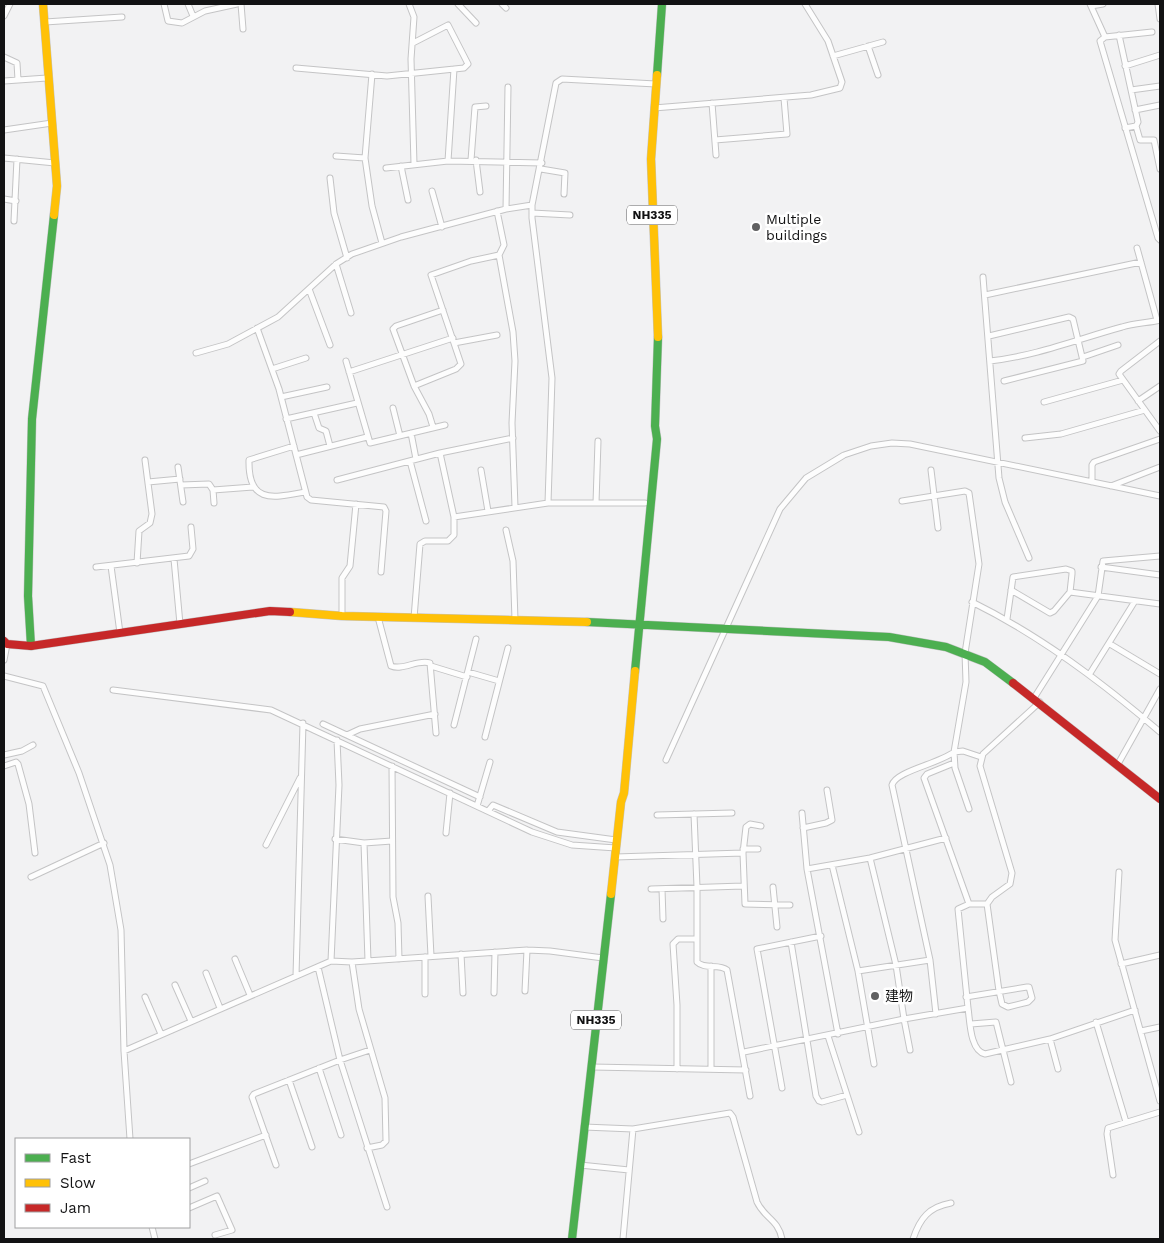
<svg xmlns="http://www.w3.org/2000/svg" width="1164" height="1243" viewBox="0 0 1164 1243" font-family="'Work Sans','Noto Sans SC',sans-serif">
<style>
.lines{fill:none;stroke-linecap:round;stroke-linejoin:round}
.street-casing{stroke:#c4c4c5;stroke-width:7}
.fast-casing{stroke:#c4c4c5;stroke-width:9}
.slow-casing{stroke:#c4c4c5;stroke-width:9}
.jam-casing{stroke:#c4c4c5;stroke-width:9}
.street{stroke:#fdfdfd;stroke-width:5}
.fast{stroke:#4caf50;stroke-width:8}
.slow{stroke:#ffc107;stroke-width:8}
.jam{stroke:#c62828;stroke-width:8}
.poi-dot{fill:#606061;stroke:#fff;stroke-width:2}
.labels{text-anchor:middle;dominant-baseline:central;stroke-width:5;stroke-linejoin:round;paint-order:stroke}
.shield{fill:#fff;stroke:#59595a;stroke-width:1}
.shield-label{font-size:12px;font-weight:bold;fill:#121213}
.poi-label{font-size:14px;fill:#121213;stroke:#fff;text-anchor:start}
</style>
<rect width="100%" height="100%" fill="#f2f2f3"/>
<g class="lines">
<defs>
<path id="street" d="M164,4L168,21L182,23L205,11L237,4
M188,4L193,16
M241,4L243,29
M409,4L414,17L411,59L414,164
M458,4L476,23
M502,4L506,8
M1090,4L1105,37
M1158,4L1160,19
M1091,6L1103,4
M4,16L10,4
M45,22L122,17
M1152,32L1105,37L1100,41L1158,238L1160,240
M1119,35L1138,122L1136,126L1125,128
M868,46L878,75
M833,56L883,42
M4,57L17,63L18,80
M1125,66L1160,55
M296,68L387,76L464,68L468,64L448,25L413,43
M372,74L365,158L372,206L382,243
M4,81L47,78
M1131,90L1160,86
M712,103L716,155
M654,108L811,95L840,88L842,82L828,41L805,4
M1135,110L1160,105
M1136,126L1140,140H1154L1160,169
M4,130L52,123
M715,140L787,134L784,98
M336,156L365,158
M4,158L55,163
M471,160L475,107L486,106
M476,160L480,192
M448,161L454,69
M401,166L408,200
M386,168L448,161L542,163
M541,169L565,173L564,194
M330,178L334,213L347,258
M432,191L442,227
M4,199L16,201
M506,209L508,87
M497,211L504,245L499,255
M532,213L570,215
M14,221L17,159
M1137,248L1157,320
M336,264L351,313
M983,277L999,478L1005,502L1029,558
M309,289L330,345
M985,295L1141,262
M257,328L279,389L307,497L311,500L384,507L386,511L381,572
M989,336L1069,317L1073,319L1083,361L1004,381
M1160,341L1121,371L1119,374L1160,431
M454,343L497,335
M196,353L228,344L278,317L336,264L352,254L401,237L506,209L532,205
M1083,357L1118,345
M346,361L370,443L445,425
M990,361C1036,356 1078,339 1122,327C1135,323 1148,323 1160,320
M272,369L306,358
M349,372L453,338
M414,386L456,369L461,364L431,275L471,261L499,255L513,332L515,361L512,423L515,507
M281,397L327,387
M1138,401L1160,386
M1044,402L1123,380
M393,408L400,436
M314,413L319,428L326,431L330,446
M286,419L357,403
M433,427L429,414L414,386L393,329L396,326L443,310
M411,433L416,459
M1025,438L1061,434L1145,410
M294,446L249,460C248,504 272,498 305,492
M296,455L367,437
M410,461L426,521
M178,467L183,502
M481,470L488,511
M931,470L938,528
M337,480L440,453L513,438
M148,482L180,479
M1092,482V465L1094,462L1160,439
M181,485L209,484L213,490L214,503
M1111,486L1160,467
M213,490L253,487
M548,503H645
M596,503L598,441
M454,517L548,503L552,378L532,218V205L556,83L562,79L656,84
M506,530L513,561L515,620
M174,559L180,624
M137,563L139,531L150,523L152,514L145,460
M111,566L120,633
M96,567L189,556L193,549L191,527
M1101,567L1160,575
M1011,590L1050,613L1054,611L1070,592
M972,602C1041,636 1102,682 1160,732
M342,616V578L350,566L356,504
M378,617L391,666C403,671 417,659 430,663L436,733
M414,618L420,544L425,541H448L454,535V517L440,453
M1007,619L1013,577L1066,569L1072,571V574L1070,592L1160,604
M1110,644L1160,674
M4,660L7,644
M431,666L467,677
M468,672L499,681
M1089,675L1135,601
M4,676L43,686L79,773L110,865L121,930L124,1051L130,1139
M113,690L271,710L532,832L572,845L616,848
M1034,698L1098,596L1103,561L1160,556
M323,724L480,797
M454,725L476,639
M347,735L360,729L435,714
M485,737L508,648
M4,755L22,751L33,745
M666,760L780,509L806,478L844,455L871,446L892,443L910,444L1160,496
M954,763L927,774L924,778L969,904
M1118,764L1160,689
M4,766L16,762L18,764L29,804L35,853
M392,766L393,897L398,923L399,959
M477,806L490,762
M969,809L955,768L954,752L963,751L981,757
M488,811L493,805L557,832L616,840
M802,813L807,869L838,1034
M694,814L697,887V962C705,970 719,963 727,970L750,1096
M657,815L732,813
M761,826L750,824L746,827L743,853L745,904L790,905
M803,828L826,823L832,820L827,790
M446,833L450,793
M335,839L364,843L392,841
M364,843L368,961
M266,845L300,778
M743,849H758
M615,857L743,853
M832,865L858,971L874,1064
M807,869L870,858L946,838
M1119,872L1115,940L1160,1101
M31,877L104,843
M773,887L777,927
M651,889L743,886
M662,889L663,919
M428,896L431,956
M791,942L816,1096L819,1101L822,1102L847,1095
M461,954L463,993
M235,959L250,995
M930,960L936,1014
M331,961L339,785L337,740
M352,962L359,1009L385,1098L386,1141L382,1145L367,1148
M1121,964L1160,955
M318,967L340,1060L387,1207
M858,971L930,960L892,785C896,771 938,764 954,752L966,682L965,653L979,564L969,493L965,491L902,501
M206,973L220,1008
M296,976L303,723
M175,985L191,1021
M525,991L527,950
M494,993L495,952
M425,994V957
M145,997L161,1034
M966,997L1027,987H1029L1032,998L1028,1002L1008,1007L1002,1004L999,991L987,904L992,897L1010,884L1012,873L980,766L983,754L1040,702
M968,1008L958,909L969,904H987
M1096,1022L1126,1122
M971,1024L996,1022L1011,1082
M1141,1031L1160,1027
M828,1036L859,1132
M1050,1039L1058,1069
M910,1050L904,1019L968,1008C970,1021 970,1051 985,1054L1050,1039L1135,1010
M124,1051L331,961L352,962L527,950L550,951L603,958
M744,1052L904,1019L896,965L870,858
M592,1067L746,1070
M319,1068L341,1135
M677,1069V1005L673,944L678,939H697
M711,1069V966
M289,1080L312,1147
M782,1088L757,949L821,936
M584,1127L633,1129L730,1113L733,1117L757,1202C765,1219 778,1219 782,1239
M189,1164L266,1135
M276,1165L252,1097L254,1094L340,1060L370,1050
M580,1165L629,1170
M1113,1175L1107,1134L1108,1128L1160,1112
M189,1188L205,1181
M189,1208L217,1196L232,1230L215,1235
M152,1227L155,1239
M623,1239L633,1129
M913,1239C920,1218 929,1207 951,1203"/>
<path id="fast" d="M657,75L662,4
M587,622L889,637L946,647L985,662L1013,683
M31,646L28,596L32,419L54,215
M635,671L657,439L655,426L658,337
M572,1239L611,894"/>
<path id="slow" d="M43,4L57,186L54,215
M657,75L651,159L658,337
M290,612L342,616L587,622
M611,894L621,802L624,793L635,671"/>
<path id="jam" d="M4,641L7,644L31,646L270,611L290,612
M1013,683L1160,799"/>
</defs>
<use href="#street" class="street-casing"/>
<use href="#fast" class="fast-casing"/>
<use href="#slow" class="slow-casing"/>
<use href="#jam" class="jam-casing"/>
<use href="#street" class="street"/>
<use href="#fast" class="fast"/>
<use href="#slow" class="slow"/>
<use href="#jam" class="jam"/>
</g>
<g class="poi-dot">
<circle cx="756" cy="227" r="5"/>
<circle cx="875" cy="996" r="5"/>
</g>
<g class="labels">
<g class="shield">
<rect x="627" y="205.5" width="50" height="19" rx="4"/>
<rect x="571" y="1010.5" width="50" height="19" rx="4"/>
</g>
<g class="shield-label">
<text x="652" y="215">NH335</text>
<text x="596" y="1020">NH335</text>
</g>
<g class="poi-label">
<text x="766" y="219">Multiple<tspan x="766" dy="16">buildings</tspan></text>
<text x="885" y="996">建物</text>
</g>
</g>
<rect width="1164" height="1243" fill="none" stroke="#121213" stroke-width="10"/>
<rect x="15" y="1138" width="175" height="90" fill="#ffffff" stroke="#a0a0a1"/>
<rect x="25" y="1154" width="25" height="8" fill="#4caf50" stroke="#a0a0a1"/>
<text x="60" y="1163" font-size="15" fill="#121213">Fast</text>
<rect x="25" y="1179" width="25" height="8" fill="#ffc107" stroke="#a0a0a1"/>
<text x="60" y="1188" font-size="15" fill="#121213">Slow</text>
<rect x="25" y="1204" width="25" height="8" fill="#c62828" stroke="#a0a0a1"/>
<text x="60" y="1213" font-size="15" fill="#121213">Jam</text>
</svg>
